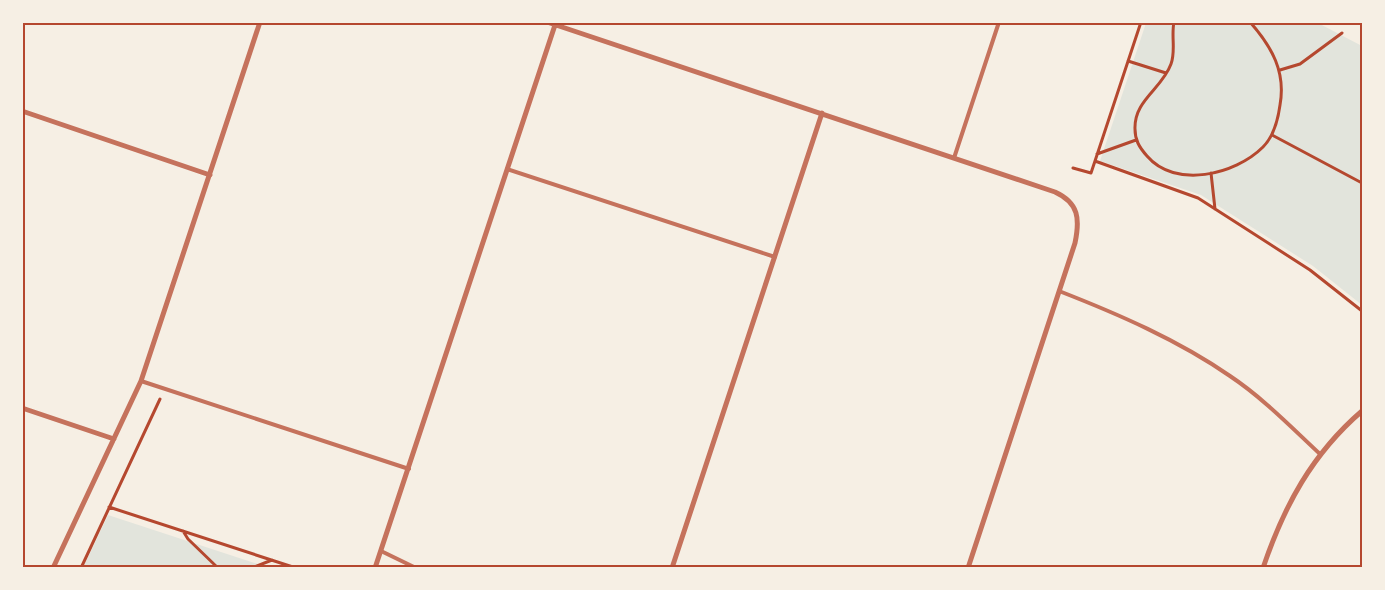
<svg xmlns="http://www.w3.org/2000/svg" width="1385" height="590" viewBox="0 0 1385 590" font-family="Manrope,sans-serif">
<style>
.green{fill:#e2e4dc}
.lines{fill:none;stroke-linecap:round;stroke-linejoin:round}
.path{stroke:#b5482f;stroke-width:3}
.service{stroke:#c5725c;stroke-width:4}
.minor{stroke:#c5725c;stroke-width:5}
.neatline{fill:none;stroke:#b5482f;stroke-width:2}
</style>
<rect width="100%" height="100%" fill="#f6efe4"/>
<path class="green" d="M1146,23H1318L1362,46V305L1313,266L1201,195L1100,161Z
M108,515L267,567L83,568Z"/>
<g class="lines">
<path class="path" d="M1141,22L1095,161L1198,198L1310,270L1362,311
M1174,22C1171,36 1176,51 1171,64C1162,89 1134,100 1135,129C1135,140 1139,147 1147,156C1175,189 1235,175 1263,147C1274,136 1278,120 1280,105C1286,72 1272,47 1250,22
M1128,61L1166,73
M1280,70L1300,64L1342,33
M1272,135L1362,183
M1097,154L1136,140
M1073,168L1091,173L1095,161
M1211,173L1215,209
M109,507L296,568
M183,531L188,539L218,568
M81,568L160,399
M252,568L272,560"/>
<path class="service" d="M954,158L999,22
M507,169L775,257
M1059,291C1118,314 1178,340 1230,376C1263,398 1291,427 1320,454
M141,381L409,469
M381,551L416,568"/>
<path class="minor" d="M547,22L1055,192C1079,203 1080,219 1075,243L968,568
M22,111L210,175
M22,408L114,439
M53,568L141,381L260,22
M375,568L555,25
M672,568L822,113
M1263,568C1284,506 1312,454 1362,411"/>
</g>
<rect width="1385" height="590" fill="none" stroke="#f6efe4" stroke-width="48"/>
<rect x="24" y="24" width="1337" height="542" class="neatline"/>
</svg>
